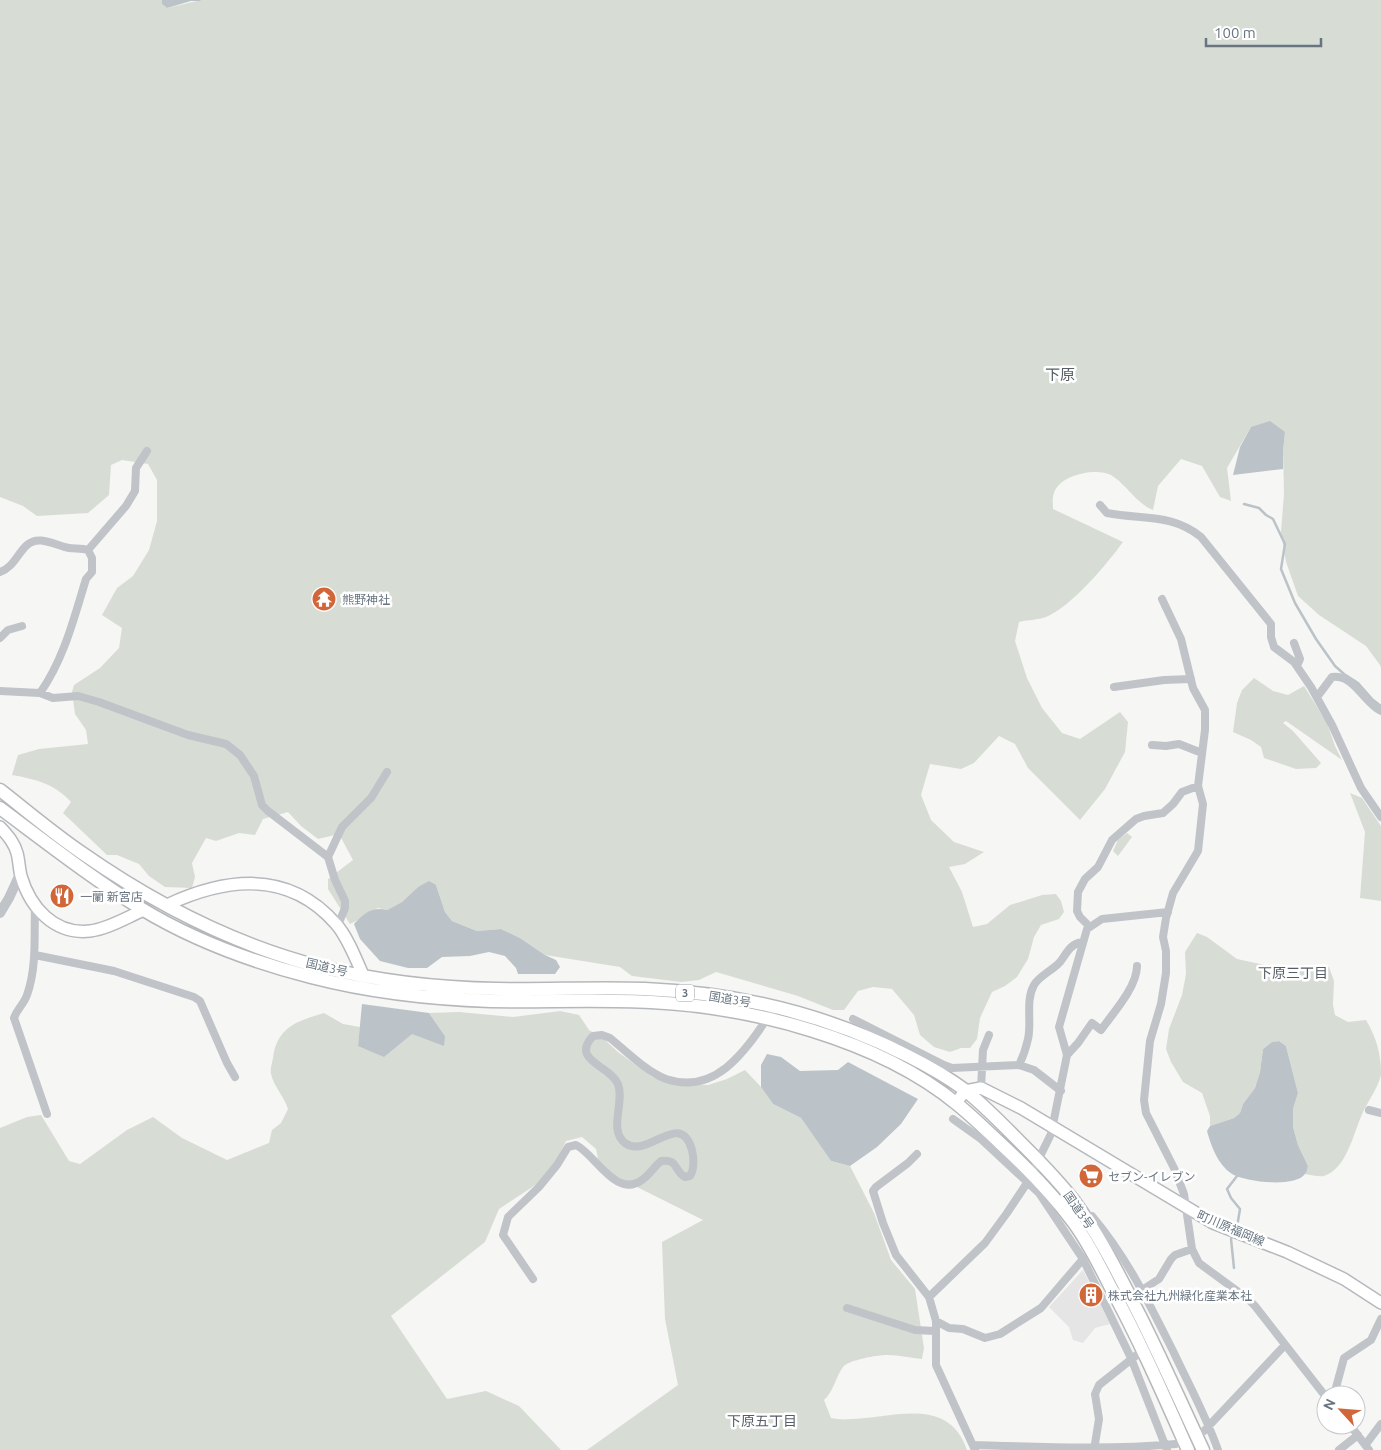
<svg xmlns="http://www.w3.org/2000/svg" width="1381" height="1450" viewBox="0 0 1381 1450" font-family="Ubuntu,'Noto Sans JP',sans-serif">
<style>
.built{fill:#e4e5e4}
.green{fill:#d7ddd5}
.water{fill:#bbc3c8}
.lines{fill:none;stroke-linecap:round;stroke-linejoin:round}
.stream{stroke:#bbc3c8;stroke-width:2.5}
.secondary-casing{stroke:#b5b9bd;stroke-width:14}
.trunk-casing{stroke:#b5b8bb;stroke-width:15}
.minor{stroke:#c0c3c7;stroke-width:8}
.tertiary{stroke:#c0c3c7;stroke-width:10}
.secondary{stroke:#fff;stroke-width:11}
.trunk{stroke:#fff;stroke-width:12}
.labels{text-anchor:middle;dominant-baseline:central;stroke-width:5;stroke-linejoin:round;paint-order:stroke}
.shield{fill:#fff;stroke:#959ea7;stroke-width:1}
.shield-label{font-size:11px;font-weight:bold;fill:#687581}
.poi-label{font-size:12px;fill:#687581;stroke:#fff;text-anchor:start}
.street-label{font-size:12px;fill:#687581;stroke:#fff}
.neighbourhood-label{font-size:14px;fill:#555e67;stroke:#fff}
.quarter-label{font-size:15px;fill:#555e67;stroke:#fff}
</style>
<rect width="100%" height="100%" fill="#f6f6f4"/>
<path class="built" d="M1083,1270L1110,1324L1095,1328L1083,1343L1073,1340L1069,1327L1049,1307Z"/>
<path class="green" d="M0,0H162V4L167,8L201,0H1381V668L1380,665L1366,646L1319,615L1298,596L1286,562L1281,532L1284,494L1283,452L1285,432L1251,427L1227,468L1231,501L1220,497L1202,466L1181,459L1158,486L1153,510C1136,503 1127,485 1111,475C1096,467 1059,475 1054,493C1052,498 1053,504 1053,509L1123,542C1107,564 1071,607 1046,617C1038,620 1027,620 1019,622L1015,641L1027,678L1042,708L1062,733L1080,739L1120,712L1128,722L1125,752L1105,789L1080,820L1028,768L1015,744L999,736L974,763L961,769L930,764L921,795L931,820L954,842L984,852L965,864L949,867L962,892L973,927L987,924L1010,905L1042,895L1056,894L1061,901L1064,912L1059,919L1041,925L1034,937L1028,959L1017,977L1005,986L992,992L980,1018L977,1039L970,1048H961L950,1052L934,1047L920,1035L914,1015L892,989L873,987L858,991L844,1010H833L798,996L716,972L699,980L681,982L632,976L620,967L545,955L520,938L501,929L477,931L452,921L445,912L436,885L418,887L402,902L387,910L378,908C368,912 358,921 350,924L328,889V879L353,860L339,834L318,839L301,826L288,812L263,819L255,835L239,833L216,841L206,838L192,863L195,877L192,888L165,887L149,876L139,864L117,855H107L63,813L71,802C55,784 35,779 12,775L18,755L39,749L88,744L86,730L75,714L72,692L74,685L100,668L119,648L122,628L102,615L117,588L133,576L149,550L157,521V480L148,464L122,460L111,465L109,495L88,513L37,516L23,506L0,497Z
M1254,678L1273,691L1288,695L1304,686L1327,723L1335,746L1342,760L1286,721L1283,723L1293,731L1321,763L1316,768L1296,769L1264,758L1261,747L1251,740L1233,732L1237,703L1242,690Z
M1350,793L1362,798L1381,826V901L1360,898L1365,832Z
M1127,833L1132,837L1118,856L1113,851L1118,840Z
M1197,933L1207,937L1237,959L1274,967H1329L1334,981L1333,1005L1335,1015L1348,1022L1366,1020C1376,1037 1381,1053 1381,1074C1380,1084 1368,1102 1363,1112C1354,1131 1347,1169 1324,1176C1319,1177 1311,1175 1305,1174L1308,1166L1298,1145L1293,1127V1109L1298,1093L1286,1046L1279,1041L1272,1042L1263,1049L1260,1072L1255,1088L1243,1104L1240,1113L1234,1118L1210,1126V1116L1202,1093L1183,1082L1171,1062L1166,1049L1169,1029L1182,995L1186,974L1185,952Z
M560,1011L579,1015L589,1030L604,1039L618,1052L652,1077L666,1083L708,1085L727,1079L745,1070L761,1087L773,1104L801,1118L831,1161L850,1166L874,1213L891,1260L915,1289L924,1348L922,1359C911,1358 899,1355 887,1355C878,1355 848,1360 843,1367C835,1378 834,1391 824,1400L831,1418C837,1419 844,1420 850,1419C892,1418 949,1395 967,1450H587L678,1385L665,1319L662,1242L703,1220L613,1175L598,1159L596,1149L582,1137L566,1141L556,1161L543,1180L499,1209L485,1242L391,1316L447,1399L486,1391L519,1406L561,1450H0V1128L27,1117L41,1115L69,1161L80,1164L127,1130L153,1117L182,1138L227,1160L269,1143L272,1130L281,1123L288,1109C284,1096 274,1087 271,1074C270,1069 272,1063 273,1058C277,1027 297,1021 324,1013L343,1024L360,1027L358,1046L412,1034L445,1036L429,1013L459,1012L513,1017Z"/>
<path class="water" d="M162,0H201L200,1H191L167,8L162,4Z
M1270,421L1285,432L1283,452V469L1233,475L1240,447L1251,427Z
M429,881L436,885L445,912L452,921L477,931L501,929L520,938L545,955L556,960L560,967L555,974H518L516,968L505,956L489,952L470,956L442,957L427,968H408L380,961L360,939L354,924C363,914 372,906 387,910L402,902L418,887Z
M362,1004L429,1013L445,1036L444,1046L412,1034L384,1057L358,1046Z
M1279,1041L1286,1046L1298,1093L1293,1109V1127L1298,1145L1308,1166C1307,1169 1307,1172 1305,1174C1295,1188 1245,1182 1232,1174C1218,1165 1211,1146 1207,1131L1210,1126L1234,1118L1240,1113L1243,1104L1255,1088L1260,1072L1263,1049L1272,1042Z
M767,1054L781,1057L800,1071L838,1070L848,1062L918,1099L901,1124L877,1147L850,1166L831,1161L801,1118L773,1104L761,1087V1065Z"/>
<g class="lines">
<path class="stream" d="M1244,504L1259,508L1266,515L1273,519L1285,544L1281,569L1295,603L1316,639L1335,666L1344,674L1358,683L1373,700L1381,706
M1237,1227L1240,1209L1231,1198L1227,1189L1237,1176
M1233,1235L1231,1239L1234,1268"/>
<defs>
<path id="secondary" d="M0,827C7,835 14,842 17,853C19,860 19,868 21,876C30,907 54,935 90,931C108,929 127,917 144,910
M167,905C227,877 289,870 336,924C347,936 356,959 363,975
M956,1103L965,1091L981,1088L1021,1108L1213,1223L1287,1252L1344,1279L1381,1303"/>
<path id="trunk" d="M0,790C27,811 54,834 82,853C155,904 235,945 321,967C378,981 438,988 497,989C546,990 596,987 645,989C736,993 826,1014 908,1056C928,1066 947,1077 965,1090C986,1107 1005,1127 1024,1146C1041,1163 1059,1181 1074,1201C1100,1236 1120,1277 1140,1316C1162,1360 1182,1405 1203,1450
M0,808C47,843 93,879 142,909C193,940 253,962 311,977C369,992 430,999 491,1001C544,1002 597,999 651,1002C751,1007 878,1039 957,1104C972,1116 986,1130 1000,1143C1027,1168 1052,1193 1074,1223C1088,1242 1099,1264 1110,1286C1139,1339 1163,1394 1188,1450"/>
</defs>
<use href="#secondary" class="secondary-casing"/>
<use href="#trunk" class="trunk-casing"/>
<path class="minor" d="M1100,505L1107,513C1142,520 1172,513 1201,537L1271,624V637L1274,647L1294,662L1311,687L1332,725L1361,788L1381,817
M88,550L126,506L135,491L136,468L147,451
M0,572C14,567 17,554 27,545C39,534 56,546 69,548C75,549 81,548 88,550L92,558V572L86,579C74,618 64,659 40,693
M1162,599L1181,639L1193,688L1205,710V730L1198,786L1203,804L1198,851L1173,893L1166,918L1163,937L1166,951V973L1161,1004L1150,1041L1144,1100L1146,1113L1174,1168L1184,1194L1192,1249L1199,1263L1248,1299L1255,1306L1326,1397
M0,638L8,630L22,626
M1294,643L1300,659L1297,666
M1114,687L1164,680L1191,679
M0,691L40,693L53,698L78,696L99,702L188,735L226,744L240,755L254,776L262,805L268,811L328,857L335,880L345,901V908L338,925
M1317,697L1332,677C1354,674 1364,703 1381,711
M1152,745L1166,746L1179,744L1202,753
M328,857L342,827L371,798L387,772
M35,907C34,936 37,967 27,995C24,1004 17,1009 14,1018L47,1114
M1089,926L1080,917L1077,911L1078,892L1085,879L1098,867L1112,840L1136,819L1144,816L1163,813L1173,804L1182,792L1198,786
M35,955L114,971L194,997L200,1001L227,1063L235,1077
M853,1019L944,1065L952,1068L1019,1065L1034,1070L1061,1091
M1067,1055L1078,1043L1092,1023L1101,1030C1113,1013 1137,987 1137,966
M1019,1065C1023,1057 1026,1048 1028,1039C1032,1022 1025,1001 1034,985C1040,975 1052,971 1060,962C1066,954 1071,943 1082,942
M981,1088L983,1050L989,1035
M1369,1110L1381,1113
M953,1119L981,1139L1039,1193L1083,1259L1131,1358L1167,1450
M917,1154L908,1163L876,1187L873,1191L883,1223L896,1255L929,1297
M1084,1216H1092C1127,1257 1150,1305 1174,1353C1189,1385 1206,1416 1218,1450
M533,1279L503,1235L508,1217L539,1187L557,1165L568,1147L576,1145C596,1155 616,1199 642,1180C649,1175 654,1167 661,1161C679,1159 673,1170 685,1177L690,1176C695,1168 694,1159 692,1150C680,1108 648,1160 625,1143C608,1130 625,1102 618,1084C610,1065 570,1061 593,1036L602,1035L610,1038C626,1051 647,1072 666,1079C720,1097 750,1043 775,1007
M1142,1290L1159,1279L1171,1259L1175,1255L1192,1249
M847,1308L915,1330L935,1331
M936,1321L949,1328L963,1329L985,1338L1000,1334L1041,1308L1083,1259
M1334,1395L1344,1358L1371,1340L1381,1319
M1350,1425L1369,1450
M1204,1431L1285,1345
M1366,1444L1381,1424
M973,1445C1039,1447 1111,1450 1176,1444
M975,1450L936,1365V1321L929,1297L985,1243L1007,1213L1027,1183L1051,1134L1067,1055L1059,1027L1087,929L1102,919L1168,912
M1094,1450L1099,1419L1095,1394L1099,1385L1138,1354
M1339,1450L1358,1435"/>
<path class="tertiary" d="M0,913L9,898L20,874"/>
<use href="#secondary" class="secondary"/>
<use href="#trunk" class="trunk"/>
</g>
<defs>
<symbol id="temple-disc" viewBox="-11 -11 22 22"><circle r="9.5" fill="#d16739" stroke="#fff"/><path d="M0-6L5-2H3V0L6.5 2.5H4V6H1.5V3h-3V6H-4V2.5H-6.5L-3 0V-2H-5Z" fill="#fff"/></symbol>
<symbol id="restaurant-disc" viewBox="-11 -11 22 22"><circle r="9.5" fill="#d16739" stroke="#fff"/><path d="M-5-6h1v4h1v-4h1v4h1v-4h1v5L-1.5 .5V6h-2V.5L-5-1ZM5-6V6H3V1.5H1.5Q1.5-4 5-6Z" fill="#fff"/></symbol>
<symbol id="supermarket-disc" viewBox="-11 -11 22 22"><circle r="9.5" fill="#d16739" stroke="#fff"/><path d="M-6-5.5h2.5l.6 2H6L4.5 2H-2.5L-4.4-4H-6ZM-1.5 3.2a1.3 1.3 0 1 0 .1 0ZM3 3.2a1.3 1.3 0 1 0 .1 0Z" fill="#fff"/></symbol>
<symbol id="building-disc" viewBox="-11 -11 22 22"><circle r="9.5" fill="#d16739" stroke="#fff"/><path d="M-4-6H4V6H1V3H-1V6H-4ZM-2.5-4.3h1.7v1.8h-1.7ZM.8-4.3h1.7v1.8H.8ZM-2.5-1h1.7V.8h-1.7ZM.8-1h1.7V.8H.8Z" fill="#fff"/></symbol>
</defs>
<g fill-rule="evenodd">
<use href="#temple-disc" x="310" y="585" width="28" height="28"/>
<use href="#restaurant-disc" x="48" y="882" width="28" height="28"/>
<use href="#supermarket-disc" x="1077" y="1162" width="28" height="28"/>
<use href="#building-disc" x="1077" y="1281" width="28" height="28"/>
</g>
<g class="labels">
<rect class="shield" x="676" y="984.5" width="18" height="17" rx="4"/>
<g class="shield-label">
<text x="685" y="993">3</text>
</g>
<g class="poi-label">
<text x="342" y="599">熊野神社</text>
<text x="80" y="896">一蘭 新宮店</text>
<text x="1108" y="1176">セブン-イレブン</text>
<text x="1108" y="1295">株式会社九州緑化産業本社</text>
</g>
<g class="street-label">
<text transform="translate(327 967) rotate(13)">国道3号</text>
<text transform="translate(730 999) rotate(9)">国道3号</text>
<text transform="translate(1079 1210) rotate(55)">国道3号</text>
<text transform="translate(1231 1228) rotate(23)">町川原福岡線</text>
</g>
<g class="neighbourhood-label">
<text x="1293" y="973">下原三丁目</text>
<text x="762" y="1421">下原五丁目</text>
</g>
<g class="quarter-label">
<text x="1060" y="374">下原</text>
</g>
</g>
<g transform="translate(1341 1410) rotate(296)"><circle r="24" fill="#ffffff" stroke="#c3c8cd"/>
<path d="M0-4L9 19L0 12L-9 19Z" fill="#d16739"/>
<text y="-8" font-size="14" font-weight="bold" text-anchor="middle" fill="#687581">N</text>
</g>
<path d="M1206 38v8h115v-8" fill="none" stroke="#687581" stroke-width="2.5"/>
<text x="1214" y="38" font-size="15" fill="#687581" stroke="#ffffff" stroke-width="4" paint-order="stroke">100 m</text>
</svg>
